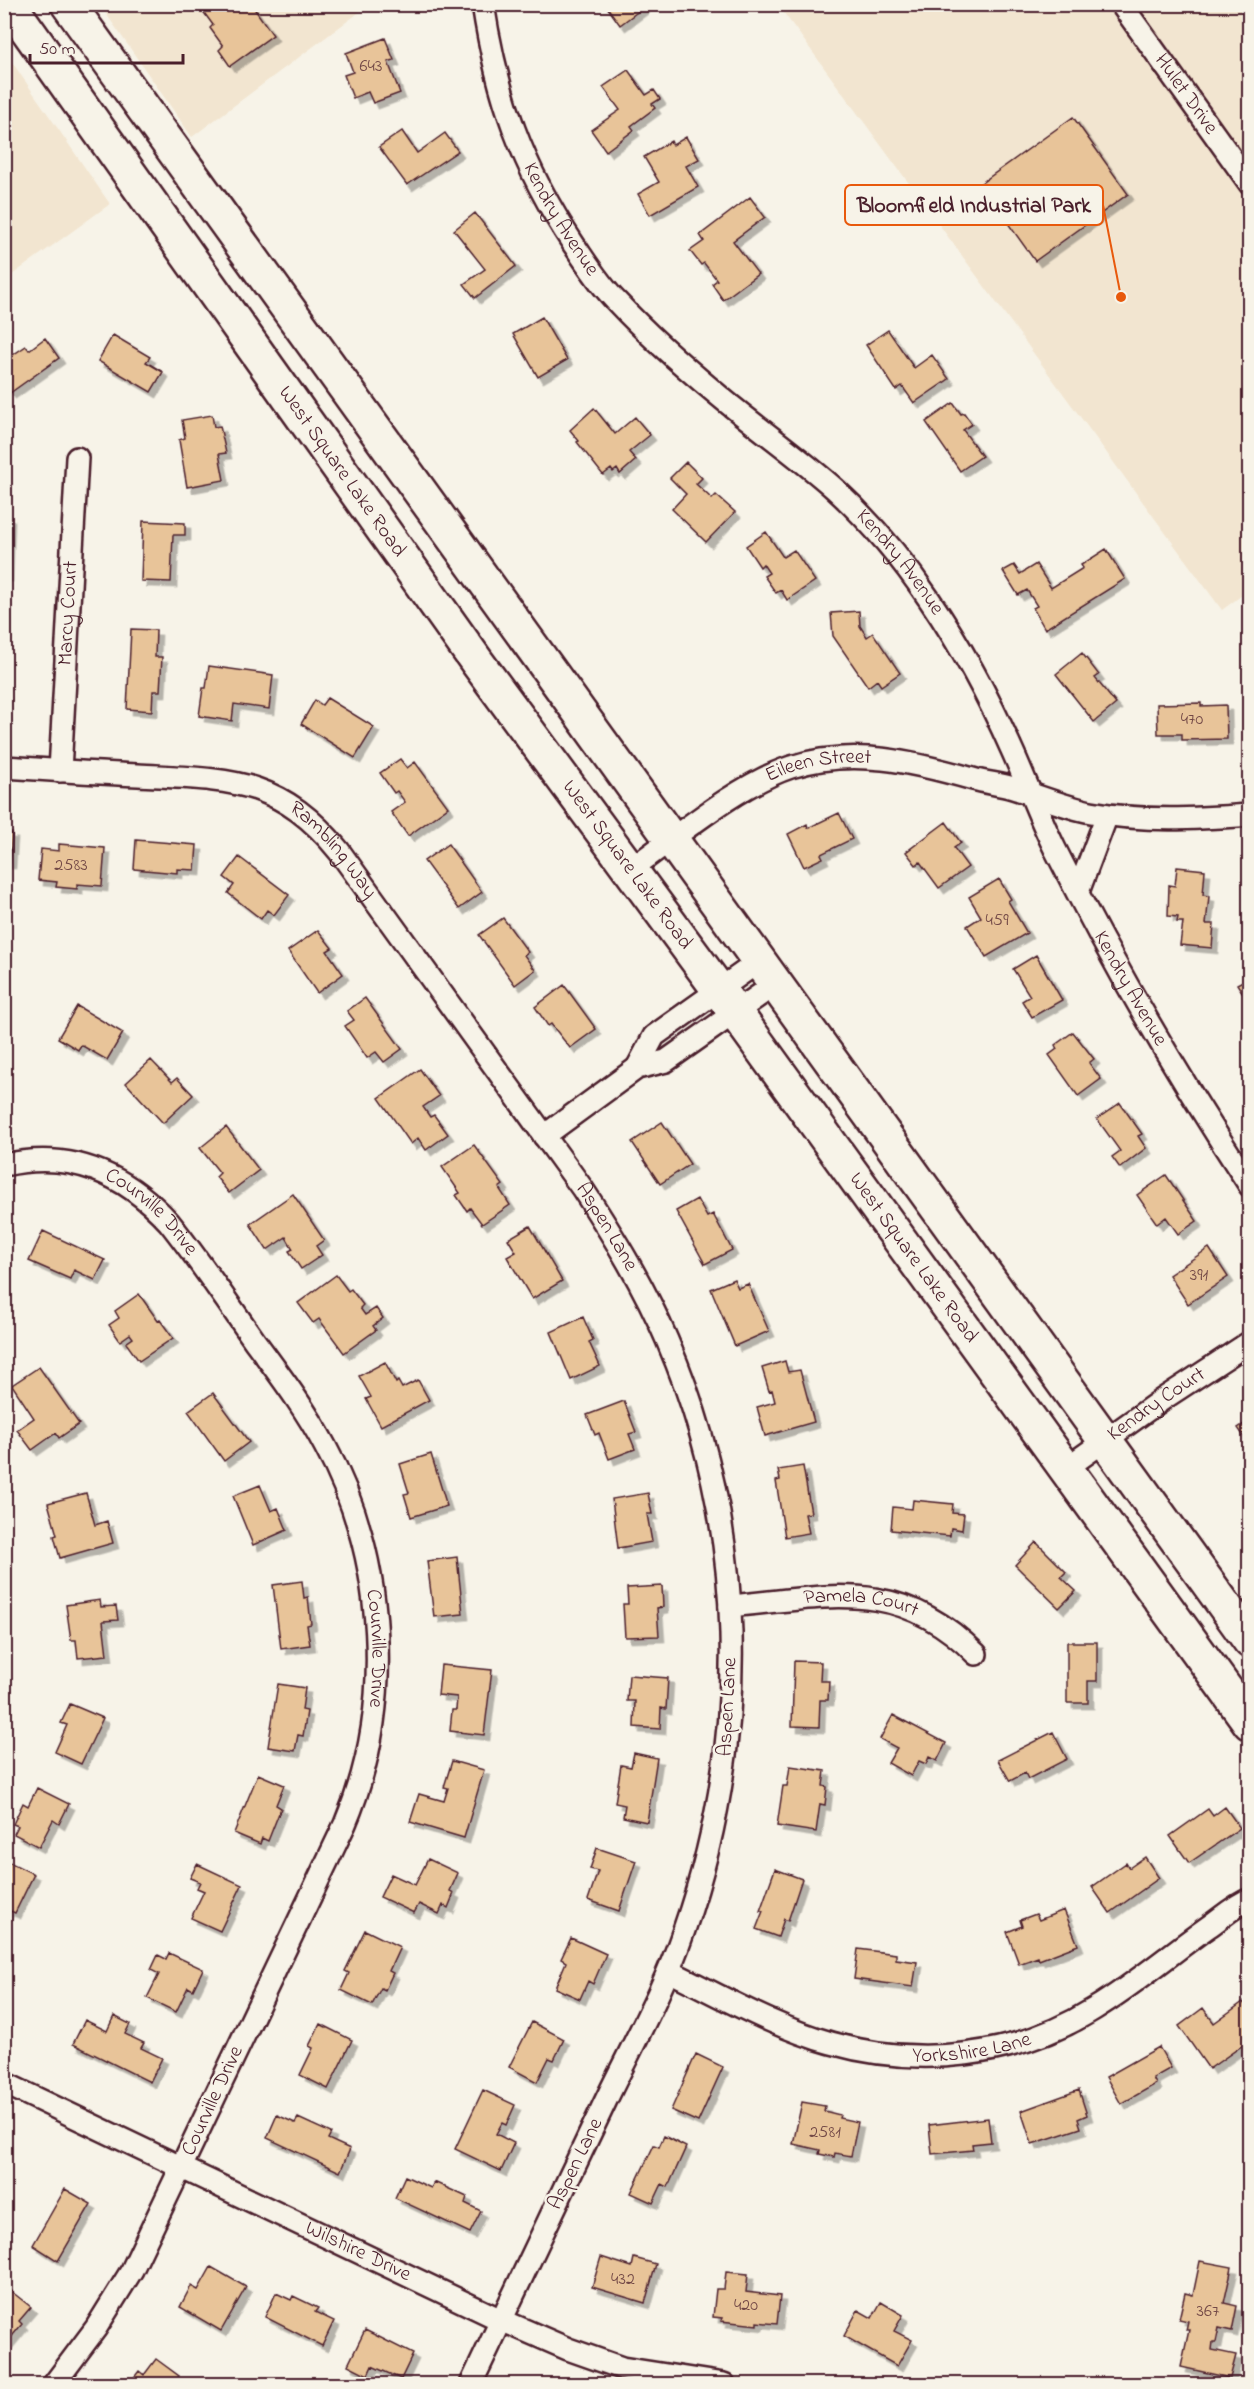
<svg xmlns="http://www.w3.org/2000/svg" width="1254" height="2389" viewBox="0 0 1254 2389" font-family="'Indie Flower',sans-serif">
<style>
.built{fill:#f2e5d0}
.building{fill:#e8c499;stroke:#4a1f2b;stroke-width:1.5;filter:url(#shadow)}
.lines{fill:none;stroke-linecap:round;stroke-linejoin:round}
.minor-casing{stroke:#4a1f2b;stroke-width:26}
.trunk-casing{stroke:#4a1f2b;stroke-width:38}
.minor{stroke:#f7f3e8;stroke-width:21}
.trunk{stroke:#f7f3e8;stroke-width:33}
.labels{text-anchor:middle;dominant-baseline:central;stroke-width:5;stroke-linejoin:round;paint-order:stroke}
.number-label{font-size:18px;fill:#724846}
.street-label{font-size:21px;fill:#4a1f2b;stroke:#f7f3e8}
.leader{fill:none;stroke:#e8590c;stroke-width:2}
.callout-dot{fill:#e8590c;stroke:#f7f3e8;stroke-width:2}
.callout{fill:#f7f3e8;stroke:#e8590c;stroke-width:2}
.callout-label{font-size:22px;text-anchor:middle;font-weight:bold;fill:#4a1f2b}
</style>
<defs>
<filter id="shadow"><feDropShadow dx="5.5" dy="5.5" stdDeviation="0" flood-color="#0004"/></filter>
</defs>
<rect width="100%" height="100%" fill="#f7f3e8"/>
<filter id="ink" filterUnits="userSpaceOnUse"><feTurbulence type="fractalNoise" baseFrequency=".0167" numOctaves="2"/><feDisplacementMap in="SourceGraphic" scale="12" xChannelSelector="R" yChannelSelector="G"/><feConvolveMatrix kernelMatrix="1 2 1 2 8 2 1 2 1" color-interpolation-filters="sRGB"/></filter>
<g filter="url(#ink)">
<path class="built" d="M100,5H369L192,137Z
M778,5H1249V590L1222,610Z
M5,52L110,204L5,280H4Z"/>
<path class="building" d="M201,4H251L273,35L230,66L219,50L223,46L210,28L213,25L202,10Z
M611,4H648L620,25L607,7Z
M385,38L394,60L388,62L400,93L373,103L368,92L353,98L344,75L353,72L346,53Z
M628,70L646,95L654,90L660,99L652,104L655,108L631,126L634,130L606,151L591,130L620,110L603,87Z
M1073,117L1128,194L1035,261L980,184Z
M402,131L417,153L445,133L458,151L407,185L379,147Z
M686,137L699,159L686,166L698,187L650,215L638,194L659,182L644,157L671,141L673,145Z
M750,197L765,217L733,241L758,274L723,300L712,284L717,280L704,263L701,265L690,251L704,241L700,235Z
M475,213L516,266L475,298L464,284L485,269L454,230Z
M542,317L567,360L538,377L513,334Z
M888,330L914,368L932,355L949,379L914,403L902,386L896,390L866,345Z
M113,335L150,357L146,362L163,372L151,392L98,361Z
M45,338L59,358L10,393L4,385V361L26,346L29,350Z
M953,403L961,414L964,413L972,424L963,430L982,456L960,471L926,422Z
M594,408L615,434L635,417L650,435L629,452L636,460L620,474L617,469L613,472L611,469L603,475L577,442L579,441L570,430Z
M212,415L214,427L220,426L226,453L219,454L224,480L187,487L179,440L185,438L182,420Z
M686,462L702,478L696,484L712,499L716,495L735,512L706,542L672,509L686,494L670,478Z
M4,516H9L7,576H4Z
M143,521L185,523V535H173L171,582L141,581Z
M766,532L783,557L794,550L815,581L787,600L781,590L776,593L764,576L769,573L763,564L760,567L746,546Z
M1106,549L1125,579L1045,629L1033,608L1037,606L1027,590L1018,595L1003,571L1014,565L1020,574L1036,564L1051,588L1083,568L1081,565Z
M859,611L860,626L867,637L873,633L900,673L881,686L877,680L868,687L833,636L831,613Z
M131,629L156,630L155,657H162L160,691H153L152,711L127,709Z
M1082,653L1099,675L1095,678L1116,704L1094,722L1056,674Z
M209,666L273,675L269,709L234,704L232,721L199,716L203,688H206Z
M327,698L374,727L355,758L301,724L315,700L322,705Z
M1201,703V706L1226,705L1227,739L1182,740V734H1158L1157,704Z
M400,759L407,768L415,762L448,807L408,836L391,812L405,802L397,791L394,793L380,773Z
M839,813L852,839L821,854L823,858L804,867L788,834L807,824L808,828Z
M946,822L961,843L954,848L968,867L939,888L920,862L916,865L906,852Z
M4,833H12L10,863H4Z
M136,840L197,845L195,870L177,869V873L134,869Z
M59,844L105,848L102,886L77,884V889L56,887L57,882L38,880L41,849L59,851Z
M448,844L482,892L459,909L424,861Z
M239,857L289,895L274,915L267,910L261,919L228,893L234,885L224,877Z
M1177,867L1205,870L1203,895L1209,896L1206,924H1214L1212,948L1180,945L1183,922H1177L1178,917L1168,916L1169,885L1175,886Z
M999,879L1011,899L1008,901L1027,933L986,957L967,926L981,917L969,897Z
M503,918L528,952L524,955L535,970L515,985L479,935Z
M318,930L332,948L327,951L343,974L317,993L288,951Z
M1036,955L1062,1000L1032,1017L1022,1001L1030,996L1013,969Z
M1250,977V996L1246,998L1237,984Z
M564,985L596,1029L570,1048L551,1024L548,1026L535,1007Z
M365,998L402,1049L384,1062L376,1052L367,1058L345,1026L354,1020L347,1011Z
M77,1006L123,1033L107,1060L81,1045L78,1050L58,1038Z
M1073,1032L1094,1059L1089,1063L1101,1079L1078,1096L1049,1055L1057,1049L1055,1045Z
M151,1060L172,1082L177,1078L193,1095L163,1123L126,1083Z
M420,1069L439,1096L423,1107L430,1117L434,1115L448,1134L426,1150L418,1138L411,1144L379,1098Z
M1120,1103L1142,1134L1138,1136L1146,1148L1120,1168L1112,1157L1120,1151L1097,1119Z
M662,1122L690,1164L660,1184L632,1142Z
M226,1127L259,1170L229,1193L216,1177L220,1173L200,1148Z
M474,1145L503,1185L499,1188L510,1205L482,1224L470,1208L467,1211L456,1195L460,1193L442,1167Z
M1166,1175L1197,1221L1178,1234L1166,1217L1157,1224L1137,1195Z
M293,1194L324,1240L316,1246L322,1255L301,1269L289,1251L293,1249L286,1237L267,1250L250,1224Z
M697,1199L707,1217L713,1214L732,1250L705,1264L676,1211Z
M530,1226L562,1281L532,1299L507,1257L516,1252L508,1239Z
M43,1231L105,1260L95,1280L74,1270L70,1279L29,1261Z
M1209,1248L1228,1277L1188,1304L1169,1275Z
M336,1275L348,1291L351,1289L363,1305L360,1308L365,1315L376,1308L383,1318L373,1326L376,1330L344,1353L319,1319L313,1323L298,1303Z
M734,1279L738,1288L748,1284L769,1331L735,1346L711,1289Z
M139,1294L158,1321L160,1320L173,1338L139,1361L126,1343L133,1338L130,1334L120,1341L109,1325L119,1318L115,1311Z
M583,1317L593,1340L589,1342L600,1366L571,1380L551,1332Z
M785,1361L788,1372L800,1370L814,1422L765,1436L757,1407L775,1402L772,1390L769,1391L762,1368Z
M385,1362L396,1383L398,1381L402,1388L418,1380L429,1400L381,1426L366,1399L371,1397L359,1376Z
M39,1367L79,1424L59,1438L56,1433L32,1450L17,1430L34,1418L12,1385Z
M213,1393L249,1442L224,1461L188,1411Z
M624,1401L636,1432L629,1434L635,1449L609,1459L599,1433L595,1435L587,1415Z
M1250,1420V1445L1238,1428Z
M431,1454L447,1506L411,1517L404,1494L409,1493L400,1464Z
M803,1466L811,1513L805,1514L809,1533L785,1537L776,1481L780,1480L778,1470Z
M260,1485L271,1511L278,1508L287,1530L253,1545L233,1496Z
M86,1493L95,1525L107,1521L113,1543L60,1558L54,1536L57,1535L48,1503Z
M648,1493L652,1514H647L652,1542L618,1548L612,1499Z
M913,1500L953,1504L952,1513L964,1514L962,1530L951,1528L950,1536L891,1530L893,1507L912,1509Z
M1036,1542L1066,1572L1061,1577L1076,1591L1059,1608L1015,1565Z
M457,1557L463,1614L434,1617L427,1561Z
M302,1581L304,1598L308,1597L311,1624L307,1625L310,1645L281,1649L273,1585Z
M662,1586L663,1607L657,1608L659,1636L625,1637L623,1604H628L627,1588Z
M100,1600L101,1607L116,1606L118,1620L103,1621L107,1655L78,1658L76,1640H71L66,1605Z
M1067,1642H1097V1681H1088V1703H1067Z
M794,1661L821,1662L820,1681H829L828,1700H820L819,1727L792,1726Z
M441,1665L492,1670L484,1735L450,1731L452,1710H456L457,1697L438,1695Z
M629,1675L668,1678L666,1709L661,1708L660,1729L634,1727L635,1701H627Z
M278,1684L305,1688L302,1710L307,1711L303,1736L298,1735L295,1751L268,1747Z
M70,1704L103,1718L81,1764L55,1752L67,1725L61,1723Z
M893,1715L946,1743L937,1761L929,1757L926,1764L919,1761L911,1776L888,1763L897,1748L880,1739Z
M1053,1732L1067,1759L1028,1779L1025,1773L1010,1781L998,1760Z
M634,1753L657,1758L647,1822L623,1817L625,1805L615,1803L621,1765L631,1767Z
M452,1761L484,1770L464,1838L410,1822L419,1794L444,1801L448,1788L444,1787Z
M790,1766L825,1771L823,1786L827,1787L825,1805L820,1804L816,1832L777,1826L783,1786H787Z
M258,1774L284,1785L276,1805L281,1808L268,1841L262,1838L260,1844L234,1833Z
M37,1788L69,1804L59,1824L53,1820L39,1847L14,1834L18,1826L13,1824L23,1803L28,1806Z
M1225,1807L1240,1828L1189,1863L1170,1836L1208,1809L1213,1816Z
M597,1848L636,1861L619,1911L588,1900L598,1871L590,1869Z
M1145,1857L1159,1878L1110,1913L1092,1887L1126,1863L1129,1868Z
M428,1859L458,1873L450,1891L454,1893L448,1908L443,1905L439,1914L419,1904L414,1913L380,1897L391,1874L415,1885Z
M9,1862L34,1874L15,1913L8,1910L4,1917V1870Z
M197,1864L242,1885L220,1931L191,1918L204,1891L197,1888L200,1882L190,1878Z
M775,1869L802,1879L788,1921L784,1919L778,1937L756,1929L763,1911H760Z
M1064,1910L1078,1945L1039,1960L1038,1957L1019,1964L1007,1932L1022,1926L1020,1920L1036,1914L1039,1920Z
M365,1930L400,1947L389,1971L393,1973L385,1990L381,1988L372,2005L341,1990L349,1973L345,1971Z
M571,1938L606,1954L593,1984L588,1981L580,1999L555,1988L566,1962L561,1959Z
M858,1949L896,1954V1959L917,1962L913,1987L854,1979Z
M169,1953L203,1969L193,1990L188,1987L176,2012L147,1998L159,1974L151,1970L158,1955L166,1959Z
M1243,2002L1250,2011V2040L1209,2069L1179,2026L1203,2008L1214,2023Z
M114,2016L130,2024L125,2034L144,2043L141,2048L162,2058L150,2082L73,2044L85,2020L107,2031Z
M532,2022L564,2039L554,2060L549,2058L537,2082L509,2067Z
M320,2024L352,2040L328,2089L300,2075L313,2048L309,2046Z
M1159,2047L1171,2068L1153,2078L1156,2084L1121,2104L1106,2077Z
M696,2054L723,2067L698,2122L671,2110Z
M483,2090L515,2105L506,2125L502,2123L496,2134L514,2143L501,2171L455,2149Z
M1079,2090L1087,2115L1078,2119L1081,2128L1032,2144L1021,2111Z
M802,2102L825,2106L824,2111L840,2115L839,2118L858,2122L851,2156L835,2153L834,2157L819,2154L820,2150L793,2144Z
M277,2115L295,2123L298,2118L331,2133L328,2139L350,2149L340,2172L267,2138Z
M988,2118L991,2142L972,2144L973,2150L932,2154L929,2125Z
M664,2136L686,2147L668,2187L662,2184L653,2203L631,2193L654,2145L659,2147Z
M405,2176L431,2188L434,2182L467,2197L465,2203L481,2211L470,2233L395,2198Z
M65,2189L91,2204L58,2261L33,2245Z
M601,2257L632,2267L634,2258L656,2264L645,2303L592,2287Z
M1200,2261L1232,2267L1224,2303L1237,2306L1232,2331L1219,2328L1216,2342H1213L1212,2350L1236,2355L1230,2378L1181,2367L1189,2330H1186L1188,2321L1179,2319L1185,2293L1193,2295Z
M211,2267L246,2287L221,2331L180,2307L191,2286L198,2290Z
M726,2272L748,2274L746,2292L780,2296L777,2324L757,2322V2325L721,2321L722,2318L713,2317L716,2289H724Z
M7,2288L31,2307L19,2321L22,2324L4,2346V2292Z
M276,2293L291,2300L293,2296L318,2308L315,2312L334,2321L322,2346L265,2317Z
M881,2302L903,2315L894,2331L912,2340L897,2366L844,2336L858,2310L872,2318Z
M365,2330L413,2354L401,2379L372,2366L368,2375L348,2365Z
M156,2359L179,2376L173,2384H129L139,2371L144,2375Z"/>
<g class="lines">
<defs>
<g id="minor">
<path id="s1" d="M483,4C497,96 522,167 574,245C587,264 600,285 617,302C648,335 683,366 718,395C756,427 798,456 835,489C871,522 902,559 929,599C961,646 989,698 1012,750C1027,783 1039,817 1055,849C1113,965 1179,1078 1250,1186"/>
<path id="s2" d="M1121,4L1250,184"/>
<path id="s3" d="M4,767C49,770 93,773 138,775C227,780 278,776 339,851L582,1188C614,1237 644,1286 667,1340C748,1527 751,1738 684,1930C664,1989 633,2044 606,2100C561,2195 516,2289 471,2384"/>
<path id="s4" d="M60,771L77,458"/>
<path id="s5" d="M631,869C677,836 739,784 791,767C853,747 913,762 973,779C987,783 1000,784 1013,788C1039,796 1065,807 1091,812C1143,822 1197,819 1250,815"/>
<path d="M1078,892L1107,815"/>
<path d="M637,1068L654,1036L758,962"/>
<path d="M544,1136L637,1068L666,1061L774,985"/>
<path id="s6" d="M4,1165C71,1150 124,1173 169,1222C199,1260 226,1300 254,1340C279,1374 305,1408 325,1446C386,1558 395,1706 345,1824L132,2270L96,2328L54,2384"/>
<path id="s7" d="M1065,1469L1163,1399L1250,1342"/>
<path id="s8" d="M730,1606C828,1597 899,1576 976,1654"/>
<path id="s9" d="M669,1971C721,1996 774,2027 831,2043C919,2068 1016,2058 1094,2009C1134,1985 1170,1954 1208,1927C1221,1918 1235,1905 1250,1899"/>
<path id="s10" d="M4,2083L501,2320L568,2349L622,2368L724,2384"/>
</g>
<g id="trunk">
<path id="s11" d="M9,4L477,662L719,990L1250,1723"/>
<path d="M68,4L1250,1641"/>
</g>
</defs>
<use href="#minor" class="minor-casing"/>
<use href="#trunk" class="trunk-casing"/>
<use href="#minor" class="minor"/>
<use href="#trunk" class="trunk"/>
</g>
</g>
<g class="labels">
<g class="number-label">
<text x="371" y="67">643</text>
<text x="1192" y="720">470</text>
<text x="71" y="866">2583</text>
<text x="997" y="921">459</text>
<text x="1199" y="1276">391</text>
<text x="825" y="2133">2581</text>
<text x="623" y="2280">432</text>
<text x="746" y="2306">420</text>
<text x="1208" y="2312">367</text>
</g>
<g class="street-label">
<text stroke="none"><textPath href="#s2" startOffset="111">Hulet Drive</textPath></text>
<text stroke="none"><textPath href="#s1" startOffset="231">Kendry Avenue</textPath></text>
<text stroke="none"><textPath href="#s11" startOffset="574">West Square Lake Road</textPath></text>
<text stroke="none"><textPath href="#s1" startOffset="717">Kendry Avenue</textPath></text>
<text stroke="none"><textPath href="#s4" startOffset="158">Marcy Court</textPath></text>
<text stroke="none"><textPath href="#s5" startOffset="218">Eileen Street</textPath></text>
<text stroke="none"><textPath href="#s3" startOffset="354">Rambling Way</textPath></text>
<text stroke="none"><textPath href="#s11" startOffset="1060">West Square Lake Road</textPath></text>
<text stroke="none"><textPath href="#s1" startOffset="1203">Kendry Avenue</textPath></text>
<text stroke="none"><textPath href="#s6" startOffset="164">Courville Drive</textPath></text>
<text stroke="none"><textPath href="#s3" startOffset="820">Aspen Lane</textPath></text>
<text stroke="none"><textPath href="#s11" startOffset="1546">West Square Lake Road</textPath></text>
<text stroke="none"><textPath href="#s7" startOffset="112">Kendry Court</textPath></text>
<text stroke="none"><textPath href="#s8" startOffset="132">Pamela Court</textPath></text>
<text stroke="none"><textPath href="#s6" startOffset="668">Courville Drive</textPath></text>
<text transform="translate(728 1707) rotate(-87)">Aspen Lane</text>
<text stroke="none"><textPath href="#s9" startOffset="320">Yorkshire Lane</textPath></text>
<text transform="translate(213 2101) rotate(-65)">Courville Drive</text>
<text transform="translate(576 2164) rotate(-64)">Aspen Lane</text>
<text stroke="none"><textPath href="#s10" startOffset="392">Wilshire Drive</textPath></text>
</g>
</g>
<path class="leader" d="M1121 297L1103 205"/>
<circle class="callout-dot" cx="1121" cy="297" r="6"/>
<rect class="callout" x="845" y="185" width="258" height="40" rx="6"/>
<g class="callout-label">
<text x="974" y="212">Bloomfield Industrial Park</text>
</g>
<rect width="1254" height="2389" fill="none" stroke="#f7f3e8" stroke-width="24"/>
<rect x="12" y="12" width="1230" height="2365" fill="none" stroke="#4a1f2b" stroke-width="2" filter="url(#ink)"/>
<path d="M30 54v9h153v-9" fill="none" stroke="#4a1f2b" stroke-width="3"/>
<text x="39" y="54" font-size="18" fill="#4a1f2b" stroke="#f7f3e8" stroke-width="4.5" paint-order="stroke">50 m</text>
</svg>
